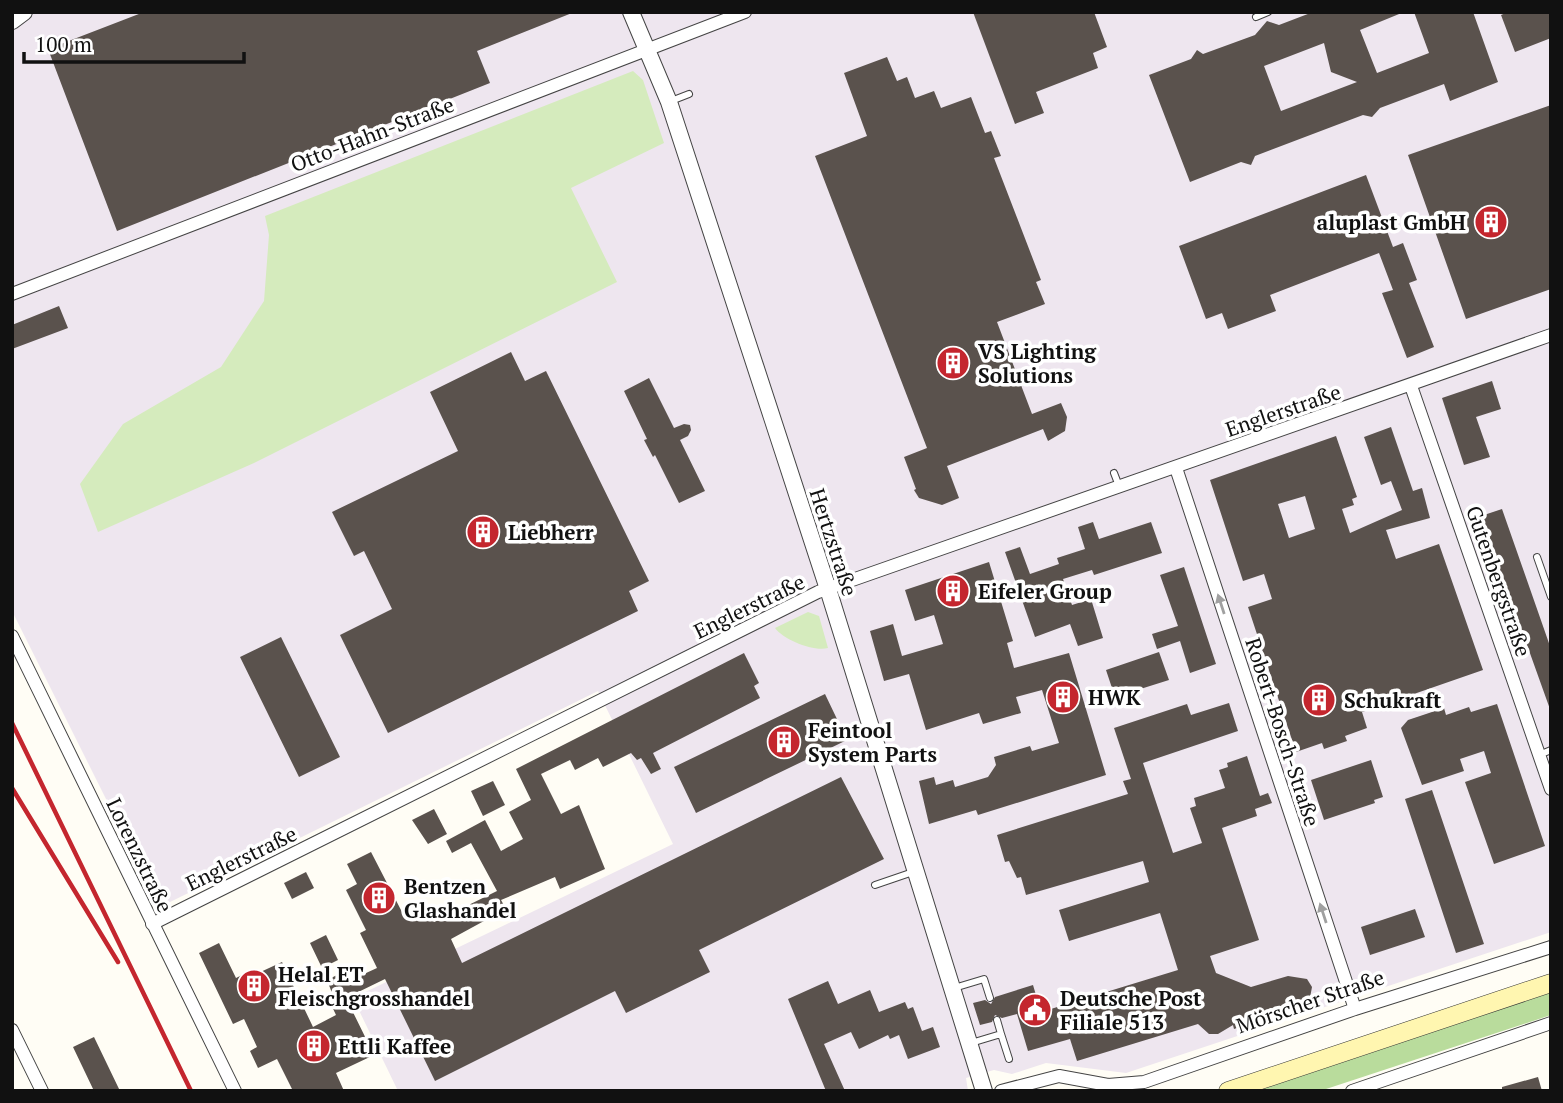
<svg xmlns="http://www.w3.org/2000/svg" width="1563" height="1103" viewBox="0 0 1563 1103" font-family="'PT Serif',serif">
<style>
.industrial{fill:#eee6ef}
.green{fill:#d5ebbd}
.forest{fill:#b9dc9c}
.building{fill:#5a524d;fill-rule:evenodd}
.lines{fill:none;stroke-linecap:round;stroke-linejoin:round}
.service-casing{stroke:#444;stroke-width:8}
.minor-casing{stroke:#444;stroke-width:14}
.tertiary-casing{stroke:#444;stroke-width:18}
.secondary-casing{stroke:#333;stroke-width:19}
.service{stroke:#fff;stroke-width:6}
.minor{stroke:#fff;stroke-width:12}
.tertiary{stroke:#fff;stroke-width:16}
.secondary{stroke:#fff6b0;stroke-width:18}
.rail{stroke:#c4262e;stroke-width:4.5}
.oneway{fill:#a0a0a0}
.labels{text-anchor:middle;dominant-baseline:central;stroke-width:7;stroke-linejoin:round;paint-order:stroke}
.street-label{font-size:21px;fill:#111;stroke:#fff}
.poi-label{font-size:21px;font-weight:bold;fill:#111;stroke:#fff;text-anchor:start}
</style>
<rect width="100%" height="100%" fill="#fffdf5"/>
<path class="industrial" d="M12,12H1551V932L1126,1073L1046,1063L1012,1074L994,1070L966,1078L968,1091H398L353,998L673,844L598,691L166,904L157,901L12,611Z"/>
<path class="green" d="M633,71L643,80L664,143L571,188L617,282L254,463L98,532L80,484L123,424L221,367L264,301L269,235L265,216Z
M808,612L819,616L828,648C814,652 784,640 775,628Z"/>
<path class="forest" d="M1551,990V1015L1320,1091H1250Z"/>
<path class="building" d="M144,12H572V13L477,51L490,83L117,231L48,49Z
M973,12H1094L1107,47L1093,53L1098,68L1036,92L1044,113L1015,124Z
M1313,12H1404L1360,30L1377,73L1429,53L1414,12H1473L1498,82L1450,101L1444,84L1380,108L1372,117L1363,115L1255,156L1251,165L1241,162L1190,182L1149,75L1191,59L1197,50L1203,54L1255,35L1267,21L1279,25ZM1324,43L1331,72L1357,82L1281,111L1264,66Z
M1508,12H1551V38L1515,52L1501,15Z
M887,57L897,81L907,77L915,98L934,91L941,108L971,97L985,133L991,131L1001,156L994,158L1041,280L1036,282L1045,304L997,322L1032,414L1061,403L1067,417L1065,431L1048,441L1043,429L947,466L959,498L942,505L919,498L914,490L916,489L904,457L927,448L815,156L867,136L844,73Z
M1551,105V289L1466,319L1408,155Z
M1366,175L1393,247L1403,243L1417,280L1409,283L1434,347L1407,358L1382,293L1393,290L1379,253L1270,295L1276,311L1228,329L1222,313L1206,319L1179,246Z
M59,306L68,328L12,349V325Z
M511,352L525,381L546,371L649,581L629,591L638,611L388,733L340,635L392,609L364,551L354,556L332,512L458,451L430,392Z
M649,378L674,428L684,424L690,425L691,430L688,436L680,440L705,491L679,503L655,455L653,457L644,440L647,439L624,391Z
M1492,381L1501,409L1476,417L1490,457L1464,465L1442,398Z
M1391,427L1413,491L1422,488L1430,518L1386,530L1396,559L1439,544L1483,670L1362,712L1367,728L1345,736L1347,741L1324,749L1322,743L1296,752L1248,607L1272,599L1264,574L1243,581L1210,480L1336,436L1357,497L1352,499L1354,505L1342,509L1350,533L1402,510L1391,481L1381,485L1364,437ZM1305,496L1315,529L1289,538L1278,504Z
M1502,509L1551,649V712L1481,516Z
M1093,522L1099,539L1151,522L1162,553L1094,575L1092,570L1063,579L1072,605L1091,599L1103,638L1078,646L1070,624L1035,637L1005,552L1020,547L1030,574L1059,564L1057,558L1085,549L1078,527Z
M989,562L1013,641L1007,643L1014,668L1069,653L1106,775L978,815L976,810L929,824L919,781L934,777L936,785L953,780L955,787L988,777L996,765L994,757L1030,746L1032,751L1059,743L1042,690L1016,697L1021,713L983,724L979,713L926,730L909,674L884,681L870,631L893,624L902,656L943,644L934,615L915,621L905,590Z
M1184,567L1216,664L1190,673L1180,641L1157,649L1152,634L1178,626L1160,575Z
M281,637L340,757L299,777L240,657Z
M1159,652L1169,680L1115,697L1106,670Z
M744,653L759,683L754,686L760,698L653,753L661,769L651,774L641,758L637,760L631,753L603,767L598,758L575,770L570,760L541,774L561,814L579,805L605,869L560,889L555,877L501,900L506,909L451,939L462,963L841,777L884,859L699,950L710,972L626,1013L615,991L435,1081L385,979L346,998L374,1055L336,1073L344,1091H293L277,1059L258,1068L250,1051L257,1047L244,1019L233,1024L199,953L219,943L236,978L250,971L252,976L282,962L313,1027L336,1015L327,996L332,993L327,980L337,975L342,984L377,968L360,933L366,930L346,890L357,884L347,864L371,852L402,912L424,901L434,922L497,891L471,843L452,853L446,841L485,820L501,851L523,839L509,812L531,800L516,769Z
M825,694L847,740L696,813L674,767Z
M1229,703L1238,731L1143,763L1173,853L1202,843L1190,808L1196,806L1194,798L1225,788L1219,770L1228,767L1227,763L1247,756L1260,796L1268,793L1272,803L1255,809L1257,816L1222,828L1259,940L1210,956L1216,973L1251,987L1288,976L1307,979L1312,987L1309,1003L1234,1029L1233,1025L1218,1034H1209L1198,1024L1077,1061L1070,1039L1028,1051L1017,1014L1002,1018L995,1015L992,1022L980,1025L973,1003L985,1000L991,1004L995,997L1033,985L1041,1012L1178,970L1160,913L1069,941L1059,910L1149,882L1143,861L1026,895L1021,877L1017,878L1009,861L1005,862L997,835L1128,794L1123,781L1131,779L1114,728L1187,704L1191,715Z
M1497,704L1545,846L1494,864L1465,782L1491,773L1484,751L1460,759L1464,771L1422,785L1401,728L1408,720L1444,708L1446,715L1469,707L1471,712Z
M1371,760L1383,797L1374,800L1375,803L1324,820L1311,780Z
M493,781L505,805L483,816L471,791Z
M1432,790L1484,944L1456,953L1405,799Z
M434,809L447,834L428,844L412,820Z
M306,872L314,888L292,899L284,883Z
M1415,909L1425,937L1370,955L1361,927Z
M326,935L338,960L322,968L310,943Z
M828,981L838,1004L870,990L879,1012L905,1002L908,1009L913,1007L922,1031L933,1027L940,1047L908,1059L899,1035L890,1039L888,1035L859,1049L851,1032L824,1044L845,1091H826L788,999Z
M94,1037L120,1091H94L73,1047Z
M1538,1077L1542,1091H1502V1087Z"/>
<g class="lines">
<defs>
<path id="service" d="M1256,17L1268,12
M671,101L689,94
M1114,473L1119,486
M1537,557L1551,597
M1539,755L1551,750
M875,885L916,871
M954,988L984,979L990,998
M1001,1034L1009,1059
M971,1043L1001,1034L997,1020"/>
<path id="minor" d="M12,294L745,12
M1411,386L1551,789
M1176,468L1355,1009
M12,636L235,1091
M152,924L818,592L1551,335
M12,1030L42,1091
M1001,1091L1059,1076L1108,1085L1144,1082L1355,1009L1551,947
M1352,1091L1551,1023"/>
<path id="tertiary" d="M631,12L669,102L828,589L984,1091
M12,21L24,12"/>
<path id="secondary" d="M1228,1091L1551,983"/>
</defs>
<use href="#service" class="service-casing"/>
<use href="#minor" class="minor-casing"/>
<use href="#tertiary" class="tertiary-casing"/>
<use href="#secondary" class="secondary-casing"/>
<use href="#service" class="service"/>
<use href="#minor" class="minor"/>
<use href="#tertiary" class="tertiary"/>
<use href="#secondary" class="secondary"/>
<path class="rail" d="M12,723L191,1091
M12,788L118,962"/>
</g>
<defs><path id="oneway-solid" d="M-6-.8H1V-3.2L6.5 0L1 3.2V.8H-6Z" transform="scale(1.75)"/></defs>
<g class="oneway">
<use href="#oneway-solid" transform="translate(1221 604) rotate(-108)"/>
<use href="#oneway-solid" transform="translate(1323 913) rotate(-108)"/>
</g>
<defs>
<symbol id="building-disc" viewBox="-11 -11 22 22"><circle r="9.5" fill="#c4262e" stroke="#fff"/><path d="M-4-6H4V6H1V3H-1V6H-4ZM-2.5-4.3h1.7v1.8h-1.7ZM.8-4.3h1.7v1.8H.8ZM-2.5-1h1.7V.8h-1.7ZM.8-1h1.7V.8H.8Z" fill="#fff"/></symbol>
<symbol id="civic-disc" viewBox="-11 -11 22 22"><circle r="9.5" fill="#c4262e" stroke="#fff"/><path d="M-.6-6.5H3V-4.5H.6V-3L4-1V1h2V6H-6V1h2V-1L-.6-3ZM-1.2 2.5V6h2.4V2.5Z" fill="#fff"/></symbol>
</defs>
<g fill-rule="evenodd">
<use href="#building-disc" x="1472" y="203" width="38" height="38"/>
<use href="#building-disc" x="934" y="344" width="38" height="38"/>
<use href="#building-disc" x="464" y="513" width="38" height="38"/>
<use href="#building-disc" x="934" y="572" width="38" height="38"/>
<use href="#building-disc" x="1044" y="678" width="38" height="38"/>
<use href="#building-disc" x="1300" y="681" width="38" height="38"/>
<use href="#building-disc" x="765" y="723" width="38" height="38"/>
<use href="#building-disc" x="360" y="879" width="38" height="38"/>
<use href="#building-disc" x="235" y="967" width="38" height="38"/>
<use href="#civic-disc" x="1016" y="991" width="38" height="38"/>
<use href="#building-disc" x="295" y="1027" width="38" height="38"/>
</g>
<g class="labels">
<g class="street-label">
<text transform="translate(372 134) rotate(-21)">Otto-Hahn-Straße</text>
<text transform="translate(1283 410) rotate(-19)">Englerstraße</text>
<text transform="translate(834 542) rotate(72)">Hertzstraße</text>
<text transform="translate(1499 581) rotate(71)">Gutenbergstraße</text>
<text transform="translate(749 606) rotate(-26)">Englerstraße</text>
<text transform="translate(1283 732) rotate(72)">Robert-Bosch-Straße</text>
<text transform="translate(140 855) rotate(64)">Lorenzstraße</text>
<text transform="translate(241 858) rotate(-26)">Englerstraße</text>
<text transform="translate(1310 1001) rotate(-19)">Mörscher Straße</text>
</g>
<g class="poi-label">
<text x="1466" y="222" text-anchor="end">aluplast GmbH</text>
<text x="978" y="351">VS Lighting<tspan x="978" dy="24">Solutions</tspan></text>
<text x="508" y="532">Liebherr</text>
<text x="978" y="591">Eifeler Group</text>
<text x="1088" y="697">HWK</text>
<text x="1344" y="700">Schukraft</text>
<text x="808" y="730">Feintool<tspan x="808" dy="24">System Parts</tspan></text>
<text x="404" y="886">Bentzen<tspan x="404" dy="24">Glashandel</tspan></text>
<text x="278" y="974">Helal ET<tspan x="278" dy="24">Fleischgrosshandel</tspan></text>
<text x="1060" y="998">Deutsche Post<tspan x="1060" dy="24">Filiale 513</tspan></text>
<text x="338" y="1046">Ettli Kaffee</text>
</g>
</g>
<rect width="1563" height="1103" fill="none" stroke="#111111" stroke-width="28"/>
<path d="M24 52v10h220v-10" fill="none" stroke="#111111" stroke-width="3.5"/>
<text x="35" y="52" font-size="21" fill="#111111" stroke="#ffffff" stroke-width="5" paint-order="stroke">100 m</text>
</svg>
